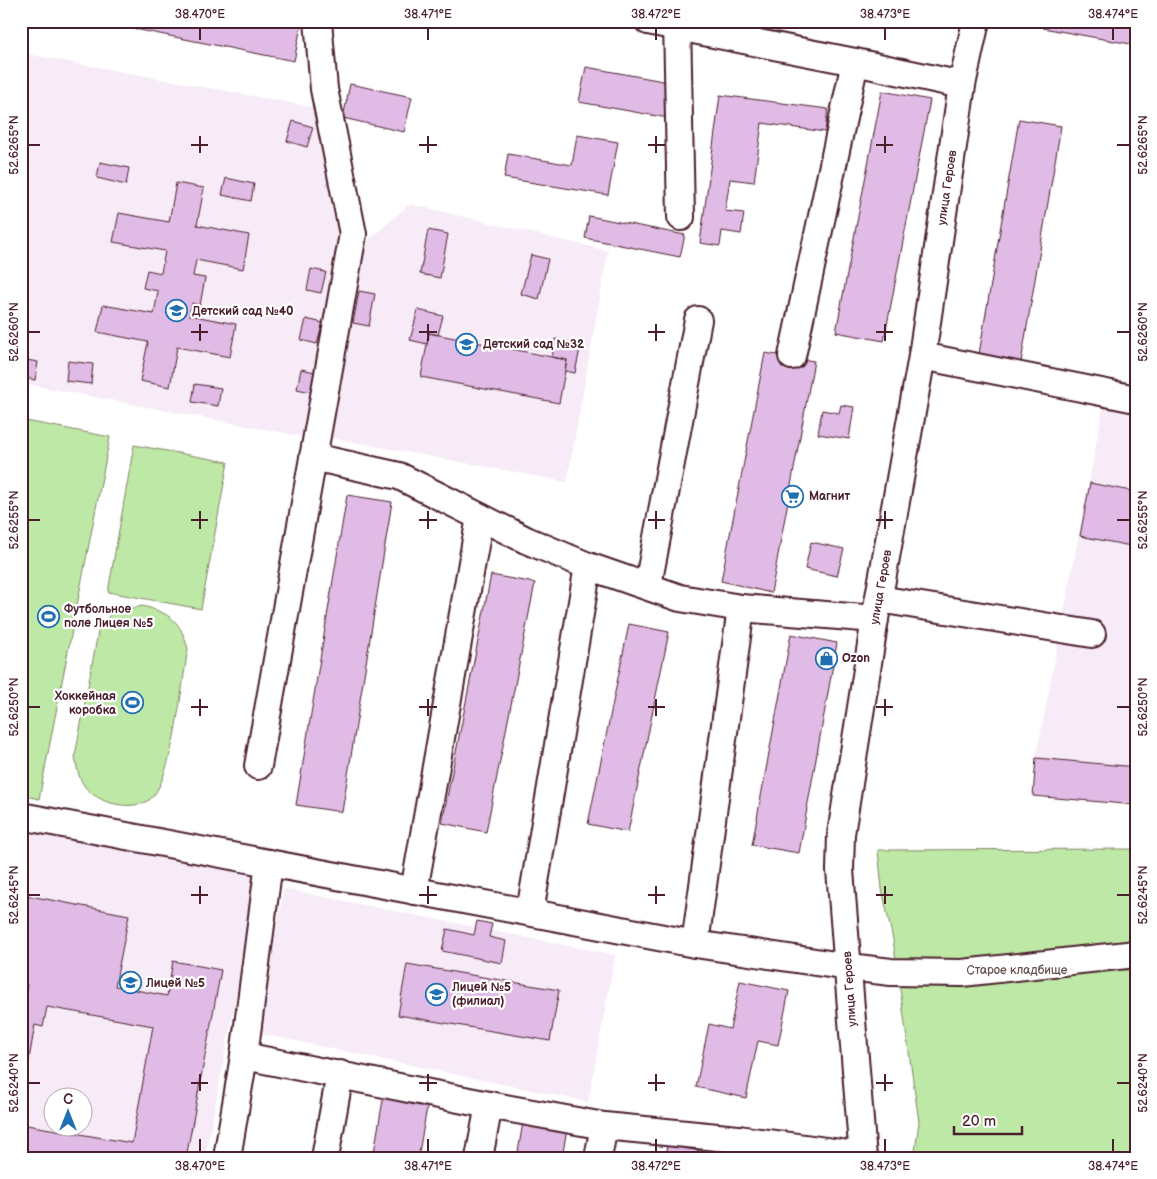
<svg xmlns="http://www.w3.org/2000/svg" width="1157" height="1179" viewBox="0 0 1157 1179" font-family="'Balsamiq Sans',sans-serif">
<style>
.built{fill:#f6ebf7;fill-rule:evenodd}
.green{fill:#bee8a5;stroke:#848468}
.building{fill:#e0bbe5;stroke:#4a1f2b}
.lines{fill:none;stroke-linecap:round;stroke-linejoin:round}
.minor-casing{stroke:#4a1f2b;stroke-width:30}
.minor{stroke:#fff;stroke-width:26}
.ticks{fill:none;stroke:#4a1f2b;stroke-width:2}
.labels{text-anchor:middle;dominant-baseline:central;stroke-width:4.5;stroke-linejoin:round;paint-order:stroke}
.street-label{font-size:12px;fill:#4a1f2b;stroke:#fff}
.poi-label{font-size:12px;font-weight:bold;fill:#4a1f2b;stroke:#fff;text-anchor:start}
.park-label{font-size:12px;fill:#67514a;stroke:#fff}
.neatline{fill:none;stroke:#4a1f2b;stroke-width:2}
.ticks-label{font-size:12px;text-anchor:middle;fill:#4a1f2b}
</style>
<rect width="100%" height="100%" fill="#fff"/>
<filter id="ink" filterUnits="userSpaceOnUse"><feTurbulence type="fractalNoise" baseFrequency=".02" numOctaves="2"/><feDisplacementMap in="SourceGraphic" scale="10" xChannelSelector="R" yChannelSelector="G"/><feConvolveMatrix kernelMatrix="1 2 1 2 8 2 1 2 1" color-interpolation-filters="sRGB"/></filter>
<g filter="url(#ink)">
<path class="built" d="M21,53L317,108L342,239L311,438L21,383Z
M410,204L608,251L567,482L328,437L356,251Z
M1104,403L1136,409V805L1033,796L1036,758Z
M21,824L260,870L205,1158H21ZM52,1096H82V1126H52Z
M284,889L615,955L588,1102L257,1033Z"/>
<path class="green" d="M21,420L110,437L39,799L21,795Z
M134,445L228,462L201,609L108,592Z
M143,606C171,614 180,620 188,649C182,680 173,783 149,800C138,808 117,806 105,801C82,791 78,778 75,756L99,627L114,611Z
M1136,849V1158H914L919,1122L893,940L882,889L878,850Z"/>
<path class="building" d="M95,21H302L294,61Z
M1044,21H1136V45L1043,28Z
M21,53H24L21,77Z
M586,67L674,83L668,118L579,102Z
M350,84L412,97L404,132L343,118Z
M882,91L930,100L884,341L836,332Z
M720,95L828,109L825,132L762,123L754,182L730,179L725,211L744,213L741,234L722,231L720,246L700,243Z
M1019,119L1061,126L1021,362L979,354Z
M293,121L313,127L307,147L287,141Z
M577,135L618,142L608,195L504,178L508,154L572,165Z
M100,162L129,168L126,185L97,178Z
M226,178L254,184L251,201L222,195Z
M176,183L204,188L197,225L249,235L243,269L196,260L193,276L205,278L200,305L192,303L189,315L236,324L230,357L177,347L170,387L140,381L148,342L97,332L103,305L154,314L158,291L143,288L147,270L161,273L165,251L113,242L119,213L169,222Z
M589,216L685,235L680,257L585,238Z
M428,230L448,234L440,278L420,274Z
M531,255L548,259L539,299L521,294Z
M311,269L326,272L321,293L307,290Z
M359,291L375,294L369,326L353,323Z
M418,310L443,316L438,335L429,333L427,344L410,340Z
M306,319L323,323L317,344L301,340Z
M429,333L567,360L559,403L421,377Z
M555,339L581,344L575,373L565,371L567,360L552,357Z
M765,353L814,361L771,593L721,581Z
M21,359L38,362L35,380L21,377Z
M68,361L93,364L91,384L66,381Z
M301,369L315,372L311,392L297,389Z
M195,384L221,388L218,406L192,402Z
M841,405L854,407L849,439L818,434L822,410L839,413Z
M1090,483L1136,492V547L1080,536Z
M347,495L392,502L342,812L296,805Z
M811,542L844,549L837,576L805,569Z
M491,575L535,583L486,832L442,823Z
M629,624L669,632L628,832L588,824Z
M791,634L837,643L799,853L752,845Z
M1036,758L1136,767V805L1033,796Z
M25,895L129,915L115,986L167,996L173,961L221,970L186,1158H21V1124L132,1143L153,1026L47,1007L43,1027L35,1025L21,1104V1016L27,985L21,984V917Z
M477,921L492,924L489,937L506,941L502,963L442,951L447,929L474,935Z
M407,964L559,990L550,1041L398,1015Z
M740,981L789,991L778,1045L758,1041L746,1098L696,1087L709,1024L730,1029Z
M384,1094L428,1102L418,1158H373Z
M523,1122L567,1129L562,1158H517Z
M667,1145L711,1153L710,1158H665Z"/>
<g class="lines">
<defs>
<g id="minor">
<path d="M648,21L855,62"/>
<path d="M677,21L681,217"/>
<path d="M792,356L855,62L962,85"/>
<path d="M922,356L1136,399"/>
<path d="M313,457L399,476L526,540L588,566L680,598L741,608L875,619"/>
<path d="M648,585L698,320"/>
<path d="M879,599L1092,634"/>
<path d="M258,766L353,234L324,89L318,21"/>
<path d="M21,816L695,944L849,967L891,972L962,973L1136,954"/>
<path d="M414,891L480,517"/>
<path d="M530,912L588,566"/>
<path d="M695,944L741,608"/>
<path d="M244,1056L269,863"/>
<path d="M738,1139L863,1156"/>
<path d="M227,1158L244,1056L489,1105L604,1126L738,1139L735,1158"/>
<path d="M325,1158L340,1074"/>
<path d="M479,1158L489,1105"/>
<path d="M598,1158L604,1126"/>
<path id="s1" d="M863,1158L840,870L841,834L875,619L922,356L962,85L976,21"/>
</g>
</defs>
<use href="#minor" class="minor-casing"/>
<use href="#minor" class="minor"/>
</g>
</g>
<path class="ticks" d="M200,28V40M428,28V40M656,28V40M885,28V40M1113,28V40M200,136V153M428,136V153M656,136V153M885,136V153M28,145H40M191,145H208M419,145H437M648,145H665M876,145H893M1117,145H1130M200,324V341M428,324V341M656,324V341M885,324V341M28,332H40M191,332H208M419,332H437M648,332H665M876,332H893M1117,332H1130M200,511V529M428,511V529M656,511V529M885,511V529M28,520H40M191,520H208M419,520H437M648,520H665M876,520H893M1117,520H1130M200,699V716M428,699V716M656,699V716M885,699V716M28,707H40M191,707H208M419,707H437M648,707H665M876,707H893M1117,707H1130M200,886V904M428,886V904M656,886V904M885,886V904M28,895H40M191,895H208M419,895H437M648,895H665M876,895H893M1117,895H1130M200,1074V1091M428,1074V1091M656,1074V1091M885,1074V1091M28,1083H40M191,1083H208M419,1083H437M648,1083H665M876,1083H893M1117,1083H1130M200,1139V1152M428,1139V1152M656,1139V1152M885,1139V1152M1113,1139V1152"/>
<defs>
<symbol id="school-ring" viewBox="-11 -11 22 22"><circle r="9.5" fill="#fff" stroke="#1f6fb2" stroke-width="1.5"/><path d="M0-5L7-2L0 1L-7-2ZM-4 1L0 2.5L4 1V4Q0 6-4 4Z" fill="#1f6fb2"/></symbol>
<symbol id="supermarket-ring" viewBox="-11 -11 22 22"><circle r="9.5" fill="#fff" stroke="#1f6fb2" stroke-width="1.5"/><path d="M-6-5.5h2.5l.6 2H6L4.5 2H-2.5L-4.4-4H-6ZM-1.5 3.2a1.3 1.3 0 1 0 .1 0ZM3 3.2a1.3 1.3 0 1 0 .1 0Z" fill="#1f6fb2"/></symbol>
<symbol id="stadium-ring" viewBox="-11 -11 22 22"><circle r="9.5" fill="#fff" stroke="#1f6fb2" stroke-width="1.5"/><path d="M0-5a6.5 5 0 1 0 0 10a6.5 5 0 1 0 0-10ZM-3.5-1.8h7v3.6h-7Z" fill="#1f6fb2"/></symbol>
<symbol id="shop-ring" viewBox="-11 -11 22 22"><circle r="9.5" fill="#fff" stroke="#1f6fb2" stroke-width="1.5"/><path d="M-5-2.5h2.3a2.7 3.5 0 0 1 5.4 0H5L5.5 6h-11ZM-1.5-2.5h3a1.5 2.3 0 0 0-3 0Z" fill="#1f6fb2"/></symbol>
</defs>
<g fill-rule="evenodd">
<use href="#school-ring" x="164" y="298" width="25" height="25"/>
<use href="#school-ring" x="454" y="332" width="25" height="25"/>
<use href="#supermarket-ring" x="780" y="484" width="25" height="25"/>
<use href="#stadium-ring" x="36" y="604" width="25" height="25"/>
<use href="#shop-ring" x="814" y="646" width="25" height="25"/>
<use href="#stadium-ring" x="120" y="690" width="25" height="25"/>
<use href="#school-ring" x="118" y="970" width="25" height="25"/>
<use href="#school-ring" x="424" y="982" width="25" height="25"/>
</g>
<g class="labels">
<g class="street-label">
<text stroke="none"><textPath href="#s1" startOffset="980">улица Героев</textPath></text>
<text stroke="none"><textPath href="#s1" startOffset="575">улица Героев</textPath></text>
<text transform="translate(850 989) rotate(-94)">улица Героев</text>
</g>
<g class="poi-label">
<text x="192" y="311">Детский сад №40</text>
<text x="483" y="344">Детский сад №32</text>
<text x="809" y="496">Магнит</text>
<text x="64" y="609">Футбольное<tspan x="64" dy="14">поле Лицея №5</tspan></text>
<text x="842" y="658">Ozon</text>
<text x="116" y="696" text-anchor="end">Хоккейная<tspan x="116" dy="14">коробка</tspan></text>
<text x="146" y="983">Лицей №5</text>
<text x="452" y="987">Лицей №5<tspan x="452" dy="14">(филиал)</tspan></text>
</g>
<g class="park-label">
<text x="1017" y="970">Старое кладбище</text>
</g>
</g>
<rect width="1157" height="1179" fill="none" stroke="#fff" stroke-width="55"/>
<g transform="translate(68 1112)"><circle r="24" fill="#ffffff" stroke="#b7a5aa"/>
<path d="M0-4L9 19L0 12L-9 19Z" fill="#1f6fb2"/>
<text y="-8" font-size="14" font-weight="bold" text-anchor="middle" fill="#4a1f2b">С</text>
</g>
<path d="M954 1126v8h68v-8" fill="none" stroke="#4a1f2b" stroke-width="2.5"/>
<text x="962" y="1126" font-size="15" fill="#4a1f2b" stroke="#ffffff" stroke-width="4" paint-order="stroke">20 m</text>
<rect x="28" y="28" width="1102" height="1124" class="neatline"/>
<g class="ticks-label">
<text x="200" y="18">38.470°E</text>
<text x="428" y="18">38.471°E</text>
<text x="656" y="18">38.472°E</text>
<text x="885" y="18">38.473°E</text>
<text x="1113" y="18">38.474°E</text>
<text transform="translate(14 145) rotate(-90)" y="4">52.6265°N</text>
<text transform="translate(1143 145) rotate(-90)" y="4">52.6265°N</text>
<text transform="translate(14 332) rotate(-90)" y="4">52.6260°N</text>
<text transform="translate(1143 332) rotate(-90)" y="4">52.6260°N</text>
<text transform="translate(14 520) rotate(-90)" y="4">52.6255°N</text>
<text transform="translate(1143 520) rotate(-90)" y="4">52.6255°N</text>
<text transform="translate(14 707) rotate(-90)" y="4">52.6250°N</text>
<text transform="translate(1143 707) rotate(-90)" y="4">52.6250°N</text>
<text transform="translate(14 895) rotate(-90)" y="4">52.6245°N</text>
<text transform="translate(1143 895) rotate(-90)" y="4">52.6245°N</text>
<text transform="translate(14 1083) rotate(-90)" y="4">52.6240°N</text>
<text transform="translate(1143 1083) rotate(-90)" y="4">52.6240°N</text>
<text x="200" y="1170">38.470°E</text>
<text x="428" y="1170">38.471°E</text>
<text x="656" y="1170">38.472°E</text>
<text x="885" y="1170">38.473°E</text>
<text x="1113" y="1170">38.474°E</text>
</g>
</svg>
